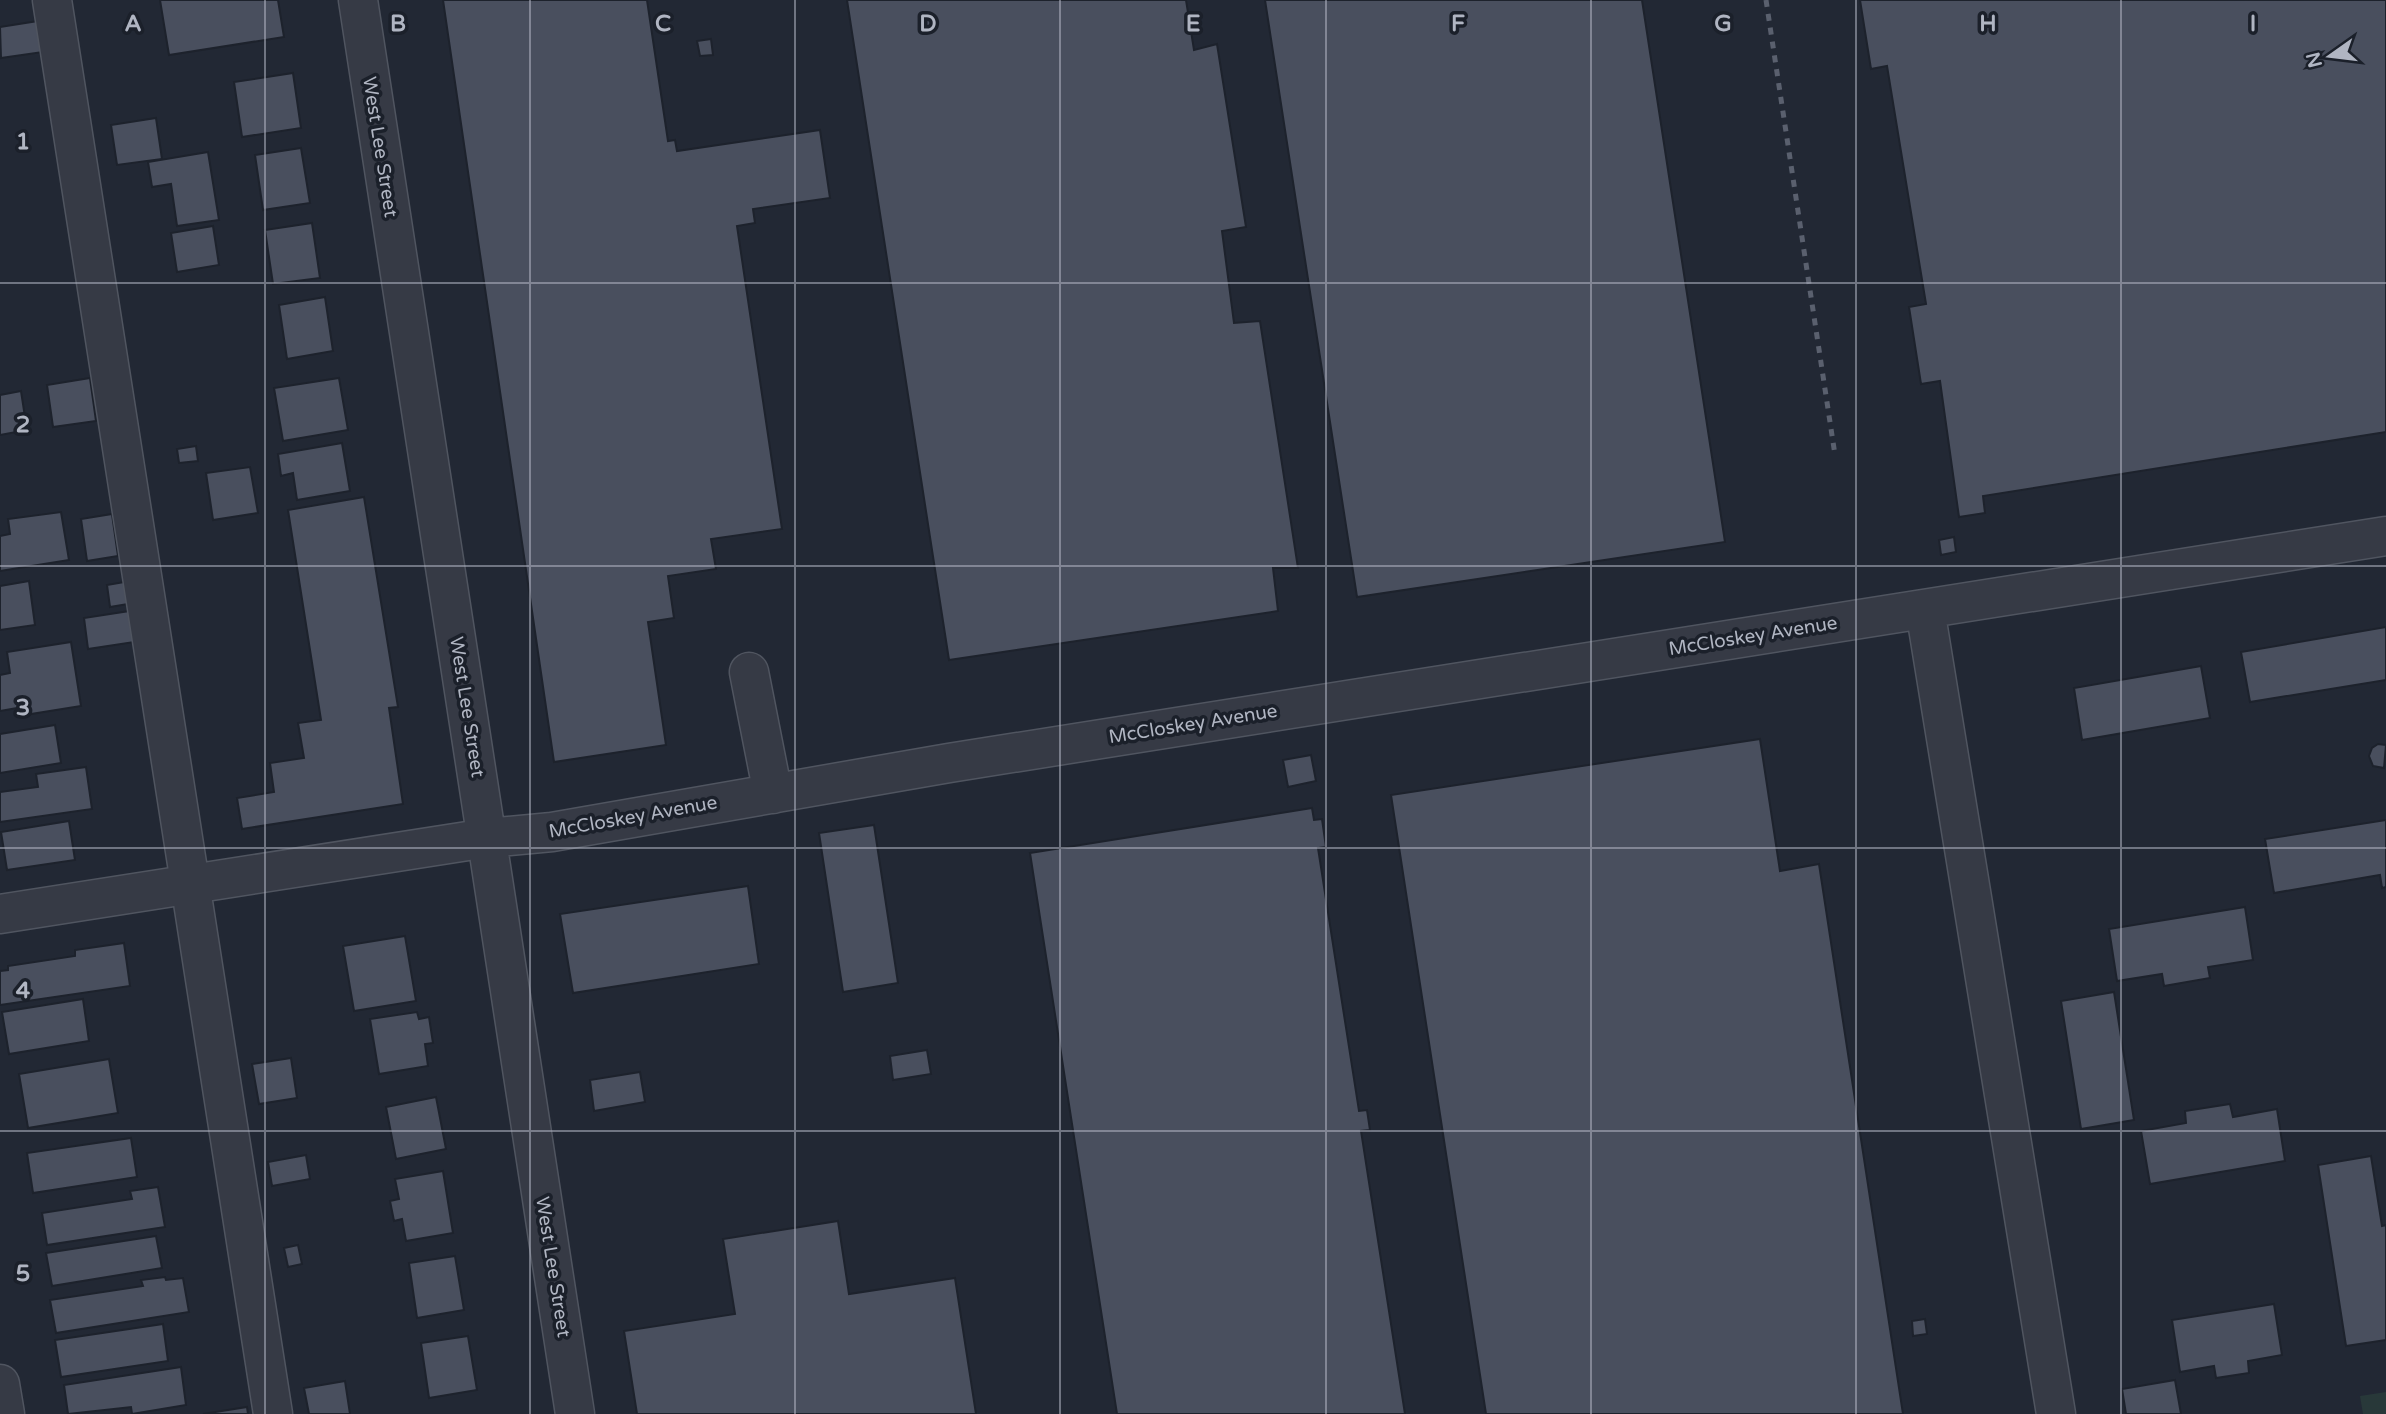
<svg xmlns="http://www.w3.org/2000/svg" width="2386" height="1414" viewBox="0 0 2386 1414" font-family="'Varela Round',sans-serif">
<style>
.green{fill:#283839}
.building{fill:#494f5e;stroke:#1d222c;stroke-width:2}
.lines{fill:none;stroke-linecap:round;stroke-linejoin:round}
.minor-casing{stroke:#505560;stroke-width:41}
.minor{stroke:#363a45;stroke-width:38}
.rail{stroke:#5a606e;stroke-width:5;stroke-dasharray:7 7;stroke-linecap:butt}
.grid{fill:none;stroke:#b0b5c2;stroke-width:2;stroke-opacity:0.55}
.labels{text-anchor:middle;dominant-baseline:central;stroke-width:7;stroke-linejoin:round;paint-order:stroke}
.street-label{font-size:19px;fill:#b0b5c2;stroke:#1b202a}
.grid-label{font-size:23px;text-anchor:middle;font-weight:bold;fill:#b0b5c2;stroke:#1b202a;stroke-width:7;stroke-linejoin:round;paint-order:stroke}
</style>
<rect width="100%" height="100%" fill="#222834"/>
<path class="green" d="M2386,1392V1414H2363L2360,1396Z"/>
<path class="building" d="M160,0H278L284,37L169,55Z
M443,0H647L668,141L675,140L677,151L820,130L830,198L753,209L755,223L737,226L782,529L711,539L716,569L668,576L674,618L648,622L666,745L554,762Z
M847,0H1186L1194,50L1217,44L1246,227L1222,231L1234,323L1260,321L1298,568H1273L1278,611L949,660Z
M1265,0H1642L1725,542L1357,597Z
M1860,0H2386V432L1983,496L1985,513L1959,517L1940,381L1921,384L1909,307L1926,304L1887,66L1871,69Z
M38,21L43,52L1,58L0,27Z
M711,39L713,55L700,56L697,41Z
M293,73L301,128L242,137L234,82Z
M156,118L162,159L117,165L111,125Z
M301,148L310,203L263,210L255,155Z
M208,152L219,220L177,226L171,184L152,187L148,162Z
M312,223L320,278L273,284L265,230Z
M213,226L219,265L177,272L171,233Z
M325,297L333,351L287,359L279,305Z
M90,378L96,421L53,427L47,385Z
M339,378L348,430L283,441L274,388Z
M21,391L27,430L0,435V395Z
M342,443L350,491L297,500L293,473L281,476L278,454Z
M196,446L198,461L179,463L177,449Z
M250,467L258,513L213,520L206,473Z
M364,497L398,707L389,708L403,804L242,829L237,798L274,792L270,763L304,758L298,723L321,720L288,510Z
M61,512L69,560L0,571V536L10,534L8,519Z
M112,514L118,556L87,561L81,519Z
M1954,537L1956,552L1941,555L1939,540Z
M29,581L35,625L0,630V586Z
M130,581L134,603L110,607L107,585Z
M136,610L141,641L88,649L84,618Z
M2386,627V680L2250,702L2241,652Z
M71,642L81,706L31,714L29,706L0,711V675L10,673L7,652Z
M2201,666L2210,718L2082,740L2074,688Z
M55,725L61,763L0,773V734Z
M1760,739L1780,871L1819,864L1903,1414H1486L1391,795Z
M2378,744L2386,745L2384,768L2373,766L2369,756L2372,748Z
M1311,755L1316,781L1288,787L1283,760Z
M86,767L92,809L0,822V792L38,787L36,774Z
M1312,808L1314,820L1322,819L1326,847L1318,848L1359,1111L1367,1110L1370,1130L1361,1131L1405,1414H1117L1030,853Z
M2386,820V887L2382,888L2380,875L2274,893L2265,839Z
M69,821L75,860L7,870L1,832Z
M874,825L898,983L843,992L819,833Z
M748,886L759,964L573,993L560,914Z
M2245,907L2253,960L2208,967L2210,978L2164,986L2162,974L2117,981L2109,929Z
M405,936L416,1001L354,1011L343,946Z
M124,943L130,986L0,1005V971L8,970V966L75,956V950Z
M2114,992L2134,1120L2081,1129L2061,1001Z
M83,999L89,1041L9,1054L2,1012Z
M417,1012L419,1019L429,1017L433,1043L425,1044L428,1066L379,1074L370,1019Z
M927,1050L931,1074L893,1080L890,1056Z
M291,1058L297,1098L259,1104L252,1064Z
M109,1059L118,1113L28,1128L19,1074Z
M640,1072L645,1102L594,1111L590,1080Z
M436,1097L446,1149L396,1159L386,1107Z
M2230,1104L2233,1117L2277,1109L2285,1161L2150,1184L2141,1131L2186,1123L2185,1111Z
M131,1138L137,1177L33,1193L27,1153Z
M306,1155L310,1179L272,1186L268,1162Z
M2371,1156L2382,1226L2386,1225V1340L2346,1346L2318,1165Z
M443,1171L453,1233L406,1241L402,1219L394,1221L390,1201L399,1199L395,1179Z
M158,1187L165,1227L47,1245L42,1213L132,1199L130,1191Z
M838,1221L849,1294L955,1278L976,1414H637L624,1331L735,1314L723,1239Z
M156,1236L162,1268L52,1286L46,1253Z
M298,1245L302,1264L288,1267L284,1248Z
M455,1256L464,1310L417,1318L409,1263Z
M165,1277L166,1280L183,1278L189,1312L56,1333L50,1300L143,1286L141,1280Z
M2274,1304L2282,1355L2248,1361L2249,1373L2216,1378L2214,1366L2180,1372L2172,1320Z
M1925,1319L1927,1334L1913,1336L1912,1321Z
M163,1324L168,1361L61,1377L55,1340Z
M468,1336L477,1390L429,1398L421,1343Z
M181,1367L186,1405L132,1414L131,1407L68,1414L64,1385Z
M2175,1380L2181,1414H2126L2122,1389Z
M345,1381L350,1414H309L304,1388Z
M247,1407L248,1414H203Z"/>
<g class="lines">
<defs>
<path id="minor" d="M52,0L273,1414
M358,0L575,1414
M1925,609L2056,1414
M749,672L773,794
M0,914L487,838L552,832L949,763L2386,536
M0,1384L5,1414"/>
</defs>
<use href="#minor" class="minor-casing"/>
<use href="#minor" class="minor"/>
<path class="rail" d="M1766,0L1835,455"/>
</g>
<path class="grid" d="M265,0V1414M530,0V1414M795,0V1414M1060,0V1414M1326,0V1414M1591,0V1414M1856,0V1414M2121,0V1414M0,283H2386M0,566H2386M0,848H2386M0,1131H2386"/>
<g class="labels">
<g class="street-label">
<text transform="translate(380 147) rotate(81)">West Lee Street</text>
<text transform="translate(1753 636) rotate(-9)">McCloskey Avenue</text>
<text transform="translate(467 707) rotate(81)">West Lee Street</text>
<text transform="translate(1193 724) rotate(-9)">McCloskey Avenue</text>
<text transform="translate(633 817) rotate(-10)">McCloskey Avenue</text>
<text transform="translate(553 1267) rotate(81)">West Lee Street</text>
</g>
</g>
<g class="grid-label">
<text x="133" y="31">A</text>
<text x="398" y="31">B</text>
<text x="663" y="31">C</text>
<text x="928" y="31">D</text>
<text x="1193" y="31">E</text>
<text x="1458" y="31">F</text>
<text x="1723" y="31">G</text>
<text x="1988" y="31">H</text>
<text x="2253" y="31">I</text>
<text x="23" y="149">1</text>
<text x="23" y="432">2</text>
<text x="23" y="715">3</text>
<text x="23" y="998">4</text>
<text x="23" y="1281">5</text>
</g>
<g transform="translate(2330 56) rotate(256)" stroke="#1b202a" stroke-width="5" paint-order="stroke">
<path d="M0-5L12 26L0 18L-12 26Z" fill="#b0b5c2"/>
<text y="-10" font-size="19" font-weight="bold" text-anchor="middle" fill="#b0b5c2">N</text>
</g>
</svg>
